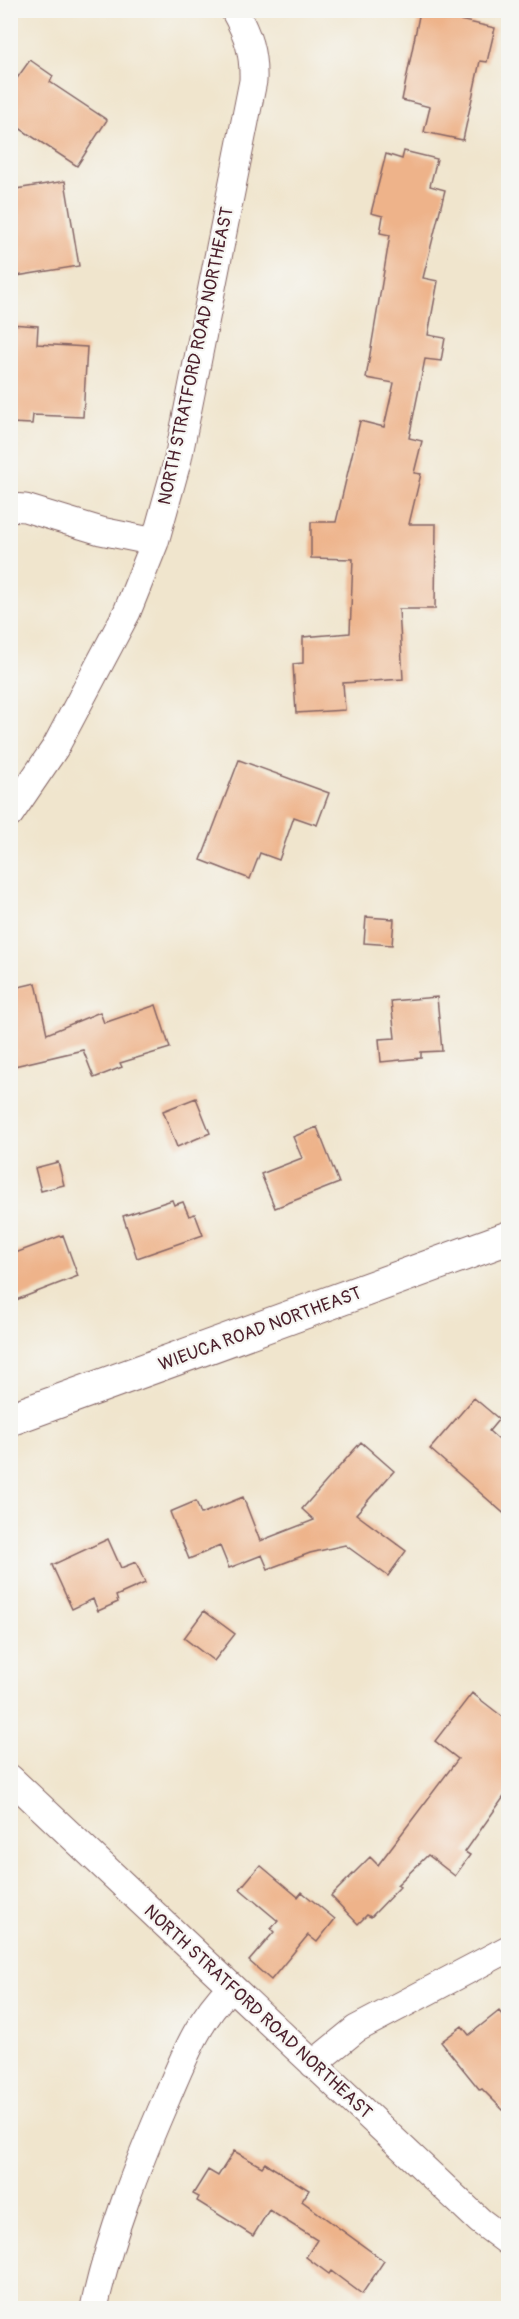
<svg xmlns="http://www.w3.org/2000/svg" width="519" height="2319" viewBox="0 0 519 2319" font-family="Pangolin,sans-serif">
<style>
.building{fill:#eeb38a}
.lines{fill:none;stroke-linecap:round;stroke-linejoin:round}
.minor-casing{stroke:#846464;stroke-width:29}
.tertiary-casing{stroke:#846464;stroke-width:35}
.minor{stroke:#fff;stroke-width:27}
.tertiary{stroke:#fff;stroke-width:33}
.labels{text-anchor:middle;dominant-baseline:central;stroke-width:4.5;stroke-linejoin:round;paint-order:stroke}
.street-label{font-size:18px;fill:#4a1f2b;stroke:#f6f6f2}
</style>
<rect width="100%" height="100%" fill="#f6f6f2"/>
<filter id="ink" filterUnits="userSpaceOnUse"><feTurbulence type="fractalNoise" baseFrequency=".0167" numOctaves="2"/><feDisplacementMap in="SourceGraphic" scale="12" xChannelSelector="R" yChannelSelector="G"/><feConvolveMatrix kernelMatrix="1 2 1 2 8 2 1 2 1" color-interpolation-filters="sRGB"/></filter>
<filter id="wash" filterUnits="userSpaceOnUse"><feTurbulence type="fractalNoise" baseFrequency=".008" numOctaves="4" result="noise"/><feDisplacementMap in="SourceGraphic" scale="24" xChannelSelector="R" yChannelSelector="G"/><feGaussianBlur stdDeviation="1.35" result="paint"/><feColorMatrix in="noise" values="0 0 0 0 0 0 0 0 0 0 0 0 0 0 0 0 0 1.4 0 .05"/><feComposite in="paint" operator="in"/></filter>
<g filter="url(#wash)">
<rect width="100%" height="100%" fill="#f0e5cd"/>
<g id="blocks">
<path class="building" d="M420,11L495,28L487,62L480,61L463,140L424,132L430,107L402,100Z
M30,60L53,76L50,82L107,120L77,166L10,122V88Z
M404,151L437,159L430,186L445,190L423,278L438,281L428,335L445,338L441,361L425,359L409,438L422,441L414,473L421,474L409,524H436L435,609H399L403,679L343,683L345,710L296,713L293,664L303,663V637L350,633L353,559L311,558V522H336L360,421L384,427L394,383L366,378L390,235L380,233L383,216L371,213L386,154L402,159Z
M65,181L79,266L10,277V190Z
M10,324L38,326L37,344L87,347L83,417L33,415L32,424L10,423Z
M239,760L329,793L317,825L294,817L279,860L260,853L250,879L201,860Z
M366,917L394,919L392,945L364,943Z
M36,983L47,1034L100,1012L104,1023L156,1005L170,1048L120,1063L122,1067L94,1078L83,1050L10,1067V989Z
M437,997L442,1051L421,1052V1058L381,1062L379,1039L395,1038L391,1001Z
M196,1098L210,1133L177,1147L163,1111Z
M317,1127L339,1183L275,1208L261,1174L302,1158L293,1137Z
M58,1162L64,1185L41,1191L35,1168Z
M172,1200L174,1205L183,1202L189,1216L195,1214L203,1235L137,1258L123,1216Z
M63,1235L78,1276L16,1300L10,1285V1255Z
M474,1398L499,1419L489,1431L508,1448V1517L430,1449Z
M361,1442L394,1471L356,1514L406,1551L388,1576L345,1545L310,1553L268,1569L262,1555L229,1568L220,1546L189,1559L170,1512L196,1501L201,1514L243,1497L260,1541L314,1520L302,1509Z
M108,1539L121,1568L136,1562L145,1583L116,1596L118,1602L98,1611L93,1599L72,1609L52,1565Z
M204,1611L235,1634L214,1661L184,1638Z
M472,1693L508,1721V1791L465,1852L470,1855L455,1876L428,1855L397,1885L400,1887L371,1917L367,1915L358,1924L331,1896L370,1857L378,1865L458,1759L435,1741Z
M260,1865L298,1897L302,1892L335,1919L317,1942L308,1935L271,1980L249,1961L274,1932L271,1929L278,1921L240,1889Z
M499,2011L508,2023V2115L482,2089L480,2090L441,2042L462,2026L469,2035Z
M234,2151L262,2167L265,2163L309,2190L302,2201L384,2261L362,2294L331,2271L329,2274L306,2257L317,2240L269,2210L253,2236L197,2201L199,2197L193,2194L208,2170L218,2176Z"/>
</g>
</g>
<g filter="url(#ink)">
<use href="#blocks" fill-opacity="0" stroke="#846464" stroke-width="1.5"/>
<g class="lines">
<defs>
<path id="minor" d="M10,507L25,508L101,531L155,542
M10,814L55,748L127,612L155,542L178,459L253,81C254,53 248,35 234,10
M10,1778L480,2221L508,2242
M313,2064L356,2029L508,1949
M94,2308C110,2235 137,2166 167,2097C185,2055 198,2020 231,1987"/>
<path id="tertiary" d="M10,1419L508,1238"/>
</defs>
<use href="#minor" class="minor-casing"/>
<use href="#tertiary" class="tertiary-casing"/>
<use href="#minor" class="minor"/>
<use href="#tertiary" class="tertiary"/>
</g>
</g>
<g class="labels">
<g class="street-label">
<text transform="translate(196 356) rotate(-78)">NORTH STRATFORD ROAD NORTHEAST</text>
<text transform="translate(260 1329) rotate(-20)">WIEUCA ROAD NORTHEAST</text>
<text transform="translate(258 2012) rotate(43)">NORTH STRATFORD ROAD NORTHEAST</text>
</g>
</g>
<rect width="519" height="2319" fill="none" stroke="#f6f6f2" stroke-width="36"/>
</svg>
